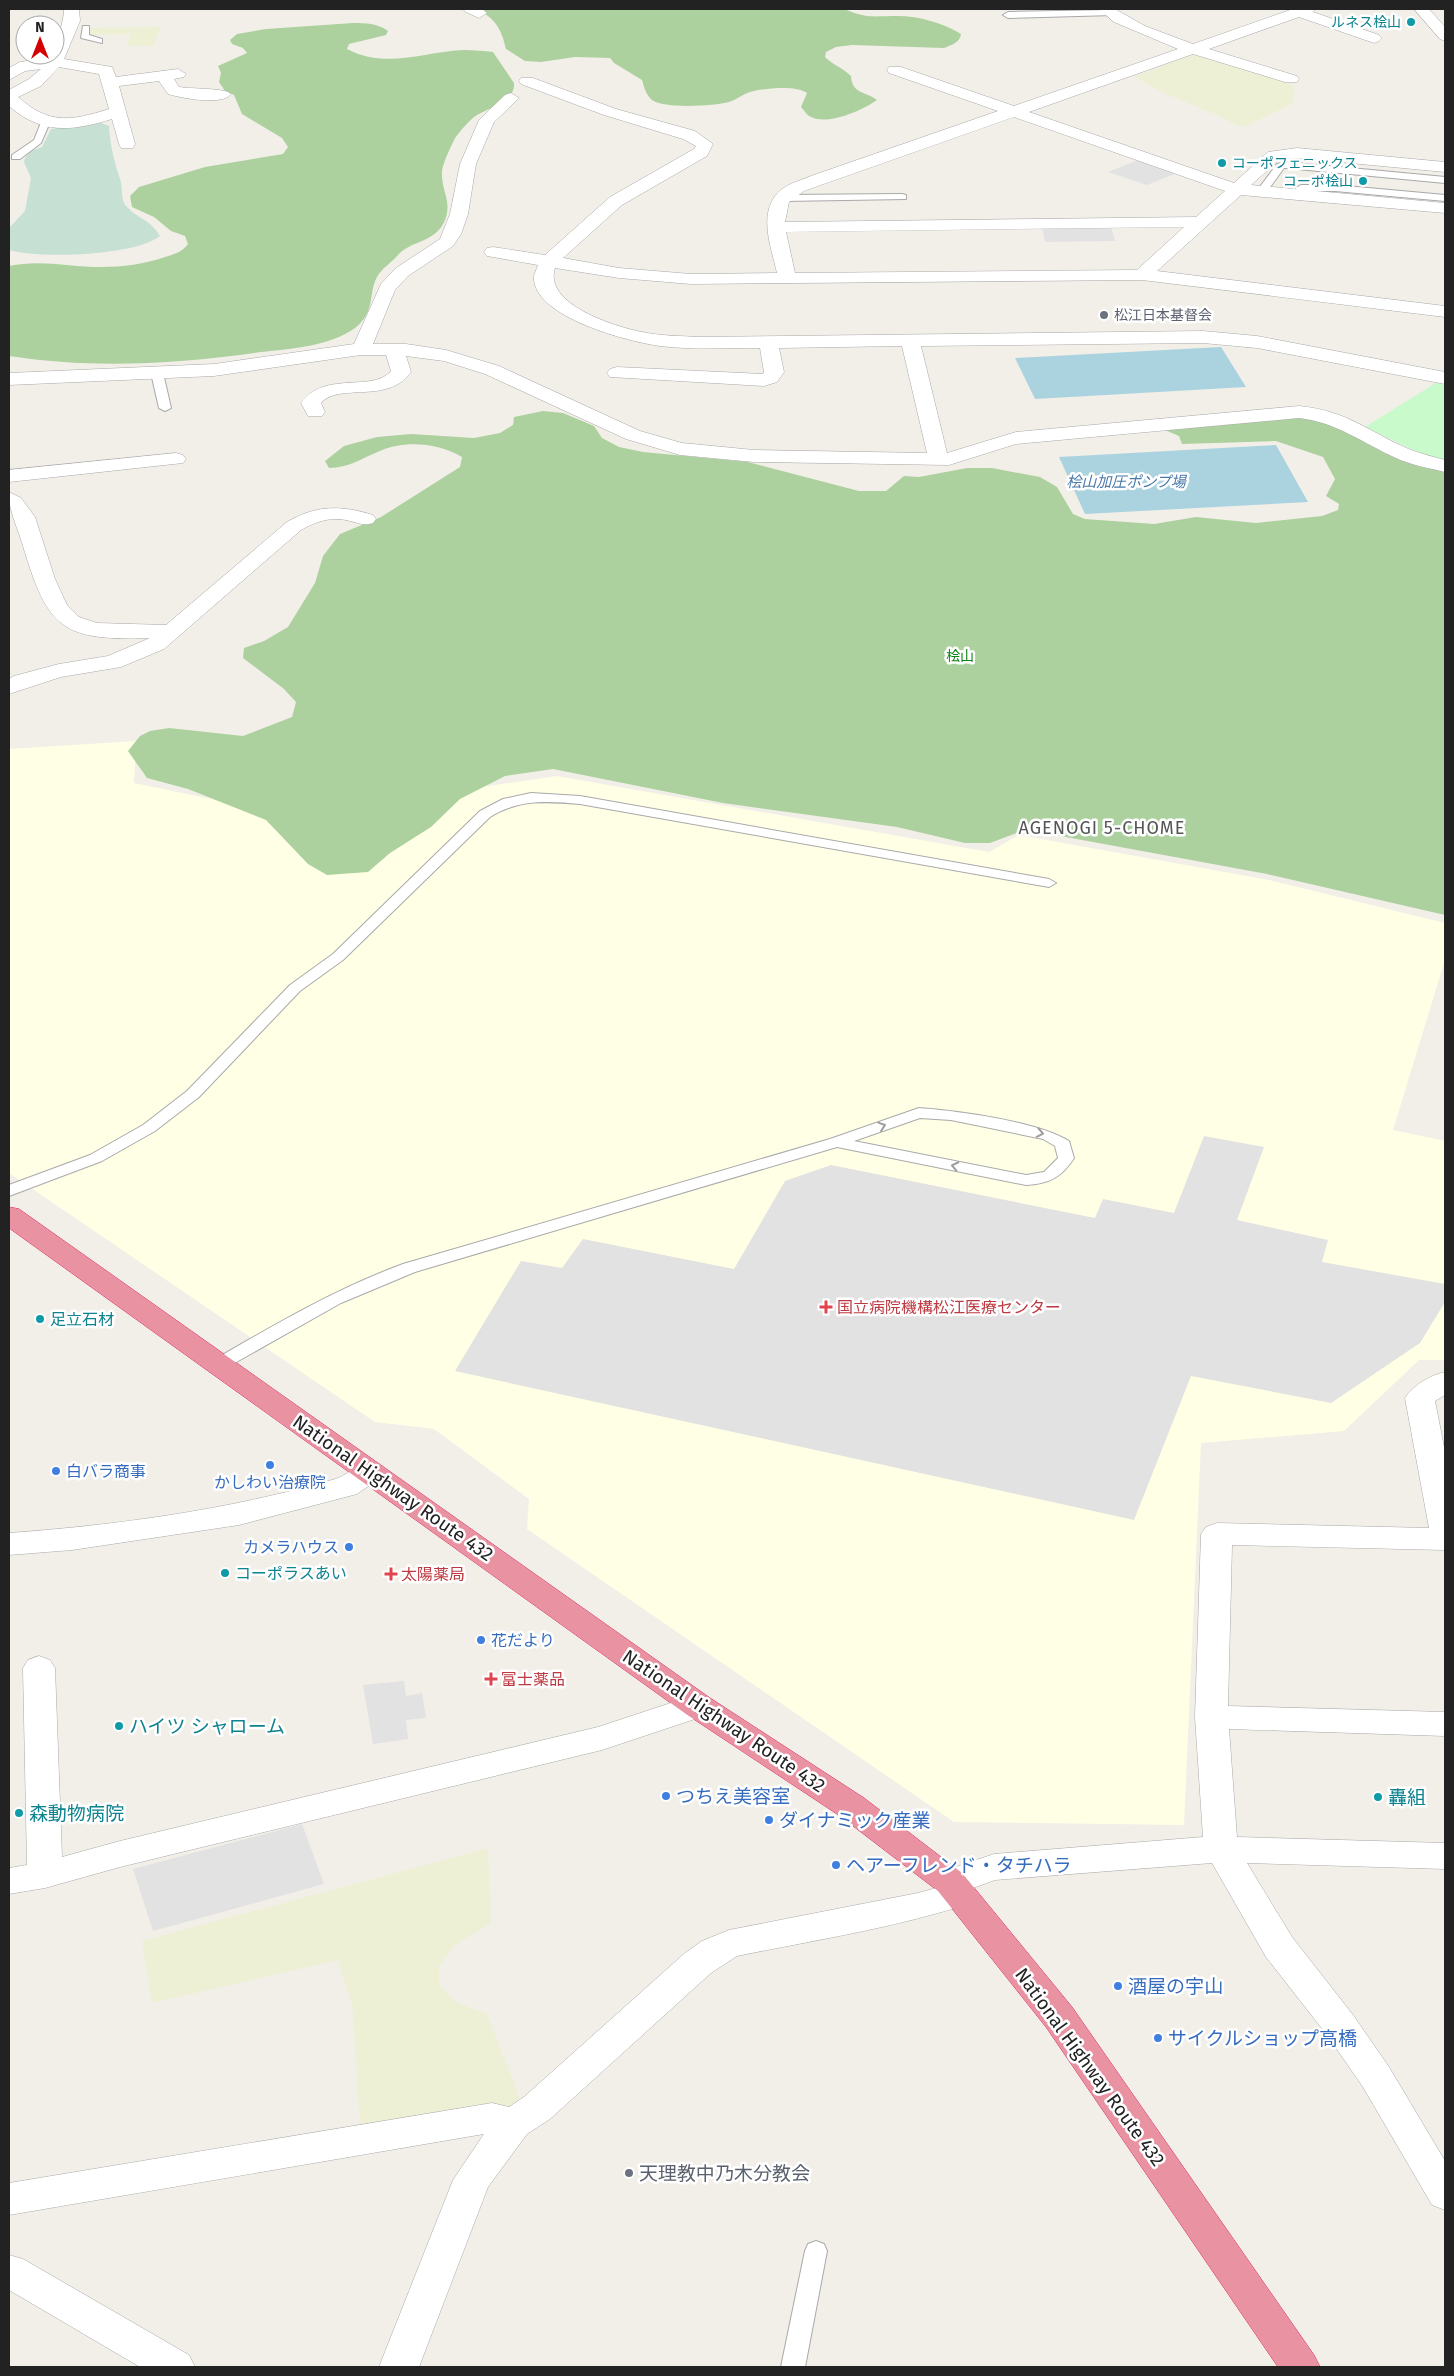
<svg xmlns="http://www.w3.org/2000/svg" width="1454" height="2376" viewBox="0 0 1454 2376" font-family="'Fira Sans','Noto Sans JP',sans-serif">
<style>
.education{fill:#ffffe5}
.farmland{fill:#eef0d5}
.forest{fill:#add19e}
.wetland{fill:#c6e0d4}
.park{fill:#c8facc}
.parking{fill:#e2e2e2}
.water{fill:#aad3df}
.lines{fill:none;stroke-linecap:round;stroke-linejoin:round}
.lane-casing{stroke:#a9a9a9;stroke-width:2}
.street-casing{stroke:#a9a9a9;stroke-width:1}
.highway-casing{stroke:#dc2a67;stroke-width:1}
.lane{fill:#fff;fill-rule:evenodd}
.street{fill:#fff;fill-rule:evenodd}
.highway{fill:#e892a2;fill-rule:evenodd}
.oneway{stroke:#9c9c9c}
.culture-dot{fill:#0f9aa8;stroke:#fff;stroke-width:2}
.worship-dot{fill:#6b7280;stroke:#fff;stroke-width:2}
.health-dot{fill:#e0444e;stroke:#fff;stroke-width:2}
.shop-dot{fill:#3f7fe0;stroke:#fff;stroke-width:2}
.labels{text-anchor:middle;dominant-baseline:central;stroke-width:5;stroke-linejoin:round;paint-order:stroke}
.far-culture-label{font-size:14px;fill:#0d838f;stroke:#fff;text-anchor:end}
.far-worship-label{font-size:14px;fill:#5b616d;stroke:#fff;text-anchor:start}
.far-park-label{font-size:14px;fill:#0c8416;stroke:#fff}
.far-water-label{font-size:15px;font-style:italic;fill:#4a7aab;stroke:#fff}
.health-label{font-size:16px;fill:#be3a42;stroke:#fff;text-anchor:start}
.culture-label{font-size:16px;fill:#0d838f;stroke:#fff;text-anchor:start}
.shop-label{font-size:16px;fill:#366cbe;stroke:#fff;text-anchor:start}
.neighbourhood-label{font-size:18px;letter-spacing:1px;fill:#555;stroke:#fff}
.near-street-label{font-size:19px;fill:#222;stroke:#fff}
.near-culture-label{font-size:19px;fill:#0d838f;stroke:#fff;text-anchor:start}
.near-shop-label{font-size:19px;fill:#366cbe;stroke:#fff;text-anchor:start}
.near-worship-label{font-size:19px;fill:#5b616d;stroke:#fff;text-anchor:start}
</style>
<rect width="100%" height="100%" fill="#f2efe9"/>
<path class="education" d="M136,741L134,783L289,815L557,776L989,852L1019,835L1269,880L1445,923V960L1393,1130L1445,1141V1360H1419L1344,1431L1201,1443L1184,1825L954,1822L527,1529L529,1499L434,1429L375,1422L9,1173V749Z"/>
<path class="farmland" d="M161,27L153,46H126L131,34L87,35L88,29L91,28Z
M1190,55L1204,56L1293,85L1295,88L1292,104L1246,126H1237L1222,117L1163,93L1135,77Z
M488,1848L491,1923L455,1945L439,1967V1985L456,2002L487,2014L521,2101L512,2106L363,2126L360,2124L352,2004L338,1960L152,2003L142,1941Z"/>
<path class="forest" d="M484,9H844C867,19 874,16 898,16C919,16 943,23 961,34C960,43 951,45 944,48L852,45L836,47L826,52L825,57C833,65 843,68 851,76C852,94 865,91 877,100C863,110 826,127 809,116C806,114 804,110 801,107L807,93C796,85 764,88 750,92C743,94 736,100 729,102C714,106 664,109 652,100C646,95 644,87 642,80L614,63L610,58L575,57L541,62L525,61L506,49C502,32 498,23 484,13Z
M353,23C366,23 377,23 388,31L386,35L349,44L347,49C387,70 425,51 465,50C474,50 484,51 493,52L514,83C516,102 487,108 474,117C468,122 458,133 454,140C450,149 441,166 442,175C442,192 452,201 445,220C436,243 411,240 398,255C392,262 381,269 377,277C368,293 376,312 355,328C330,346 291,349 261,352C176,364 93,369 9,356V266C40,259 70,267 101,267C122,267 145,264 165,257C175,254 182,252 188,244L185,236L171,231L154,217L132,207L130,196L139,187L205,167L283,154L288,147L282,138L242,114L234,95L225,91L219,82L221,73L218,66L247,53L243,48L232,44L230,40L237,34L266,29Z
M543,411L563,413L594,426L602,438L619,447L643,452L748,462L859,491H886L904,476L919,477L967,468H992L1040,477L1057,487L1073,514L1085,519L1154,524L1196,517L1256,523L1322,516L1338,510L1339,504L1326,496L1335,479L1323,457L1276,441L1182,444L1179,436L1165,430L1182,426L1306,415L1324,419L1398,457L1445,469V915L1267,874L1044,833L1025,830L990,843H965L897,827L723,803L553,769L505,776L460,799L431,827L390,853L368,872L327,875L308,864L266,820L188,789L147,778L128,751L140,736L150,731L169,728L243,736L292,717L296,702L284,689L243,658L244,648L264,641L288,627L315,583L323,556L340,534L381,517L460,467L462,457C438,443 405,440 380,451C362,458 349,468 329,468L325,461L344,446L377,437L411,434L474,438L500,433L513,425L514,417Z"/>
<path class="wetland" d="M96,121L109,126C110,145 114,161 120,179C124,191 119,199 128,208C140,220 150,219 160,236C135,256 40,259 9,250V228L25,211L31,178L24,162L25,158L31,151L42,147L51,129Z"/>
<path class="park" d="M1439,381L1445,382V462L1426,456L1365,427Z"/>
<path class="parking" d="M1138,160L1177,173L1147,185L1108,172Z
M1042,227H1111L1115,241L1045,242Z
M1204,1136L1264,1147L1237,1220L1328,1240L1322,1262L1445,1284V1302L1420,1343L1331,1403L1191,1376L1134,1520L455,1371L521,1261L562,1268L583,1239L734,1269L785,1181L831,1165L1095,1218L1103,1199L1174,1213Z
M404,1681L406,1696L422,1693L426,1718L406,1720L408,1739L373,1744L363,1685Z
M302,1824L324,1884L153,1931L133,1869Z"/>
<path class="water" d="M1221,347L1246,387L1035,399L1015,358Z
M1276,445L1308,502L1085,514L1059,457Z"/>
<g class="lines">
<defs>
<path id="lane" d="M1111,10L1116,13L1114,15L1008,18L1003,15L1008,12Z
M83,26H89V35L102,39V43L81,38Z
M42,120L50,122L41,143L20,159H12V155L34,140Z
M1287,162L1445,177V183L1287,168H1284L1265,194H1257L1256,192L1277,164Z
M1301,185H1335L1445,195V201L1335,191H1305L1303,197H1295L1296,188Z
M902,194L906,195V199L783,201L778,198L783,195Z
M157,370L163,373L171,408L165,411L159,408L151,373Z
M531,793L580,796L1049,879L1056,883L1049,887L580,804C547,801 519,799 490,817L343,960L300,991L199,1097L155,1131L102,1161L9,1196V1185L90,1155L143,1125L187,1091L290,985L333,954L480,811L503,799Z
M919,1108C958,1111 1036,1121 1069,1141L1074,1158C1062,1177 1049,1184 1026,1185L837,1147L415,1272L341,1303L224,1369H212L209,1365L212,1361C274,1325 335,1289 403,1264L830,1139ZM920,1118L951,1120L1043,1139L1055,1146L1058,1158L1044,1172L1026,1175L854,1141Z
M816,2241L824,2244L827,2251L805,2367H781L805,2251L808,2244Z"/>
<path id="street" d="M64,9H79L80,21L64,59L112,67L116,77L178,69L186,74L184,77L174,79L179,87C190,89 227,88 231,94C223,106 181,98 168,94L159,81L119,86L135,144L133,148H121L119,144L112,119C72,131 42,135 9,106V90L29,79L41,69L25,71L9,80V68L20,62L49,58L50,55H55C55,38 64,26 64,9ZM59,67L99,74L109,109C71,121 49,125 18,97L41,86Z
M463,9H482L487,13L479,18L466,12Z
M1099,9H1115L1145,26L1193,44L1293,9H1315L1313,12L1379,35L1382,38L1379,41L1374,43L1299,17L1209,49L1297,76L1299,79L1297,82H1285L1193,54L1029,112L1234,183L1268,152L1297,148L1445,162V172L1297,158L1279,160L1251,185L1445,203V213L1241,195L1157,271L1445,306V317L1142,280L691,284L619,278L555,268C543,304 615,327 642,332C661,336 681,336 700,337L1203,331L1257,336L1445,372V384L1257,348L1203,343L921,346L947,453L1016,432L1299,406C1349,411 1368,432 1411,450C1422,454 1434,457 1445,460V472C1429,468 1411,465 1396,458C1363,443 1336,422 1299,418L1016,444L949,465L754,462L680,455L626,439L485,374L444,361L406,356L411,372C388,405 339,382 321,403L325,412L322,416H308L301,403C324,370 373,393 391,371L386,355H361L214,376L9,385V373L214,364L354,344L381,284L396,268L440,239L450,214L460,164L479,120L505,95L511,93L519,98L494,122L476,164L468,214L461,234L453,246L408,276L395,290L373,344H406L446,350L499,366L640,431L682,443L754,450L927,453L902,346L779,348L784,372L777,382L764,386L610,377L607,373L610,369L617,367L763,374L764,372L760,348C727,348 693,350 660,346C630,342 531,317 534,276C535,272 537,268 538,265L487,256L484,252L487,248L493,247L545,255L610,197L694,149L696,146L683,139L604,115L521,84L519,81L521,78H533L616,109L695,131L713,144L707,156L622,205L563,258L619,268L691,274L777,273C771,246 756,210 782,189C790,183 802,180 811,176L998,111L889,73L887,70L889,67H901L1014,106L1178,49L1114,22ZM1014,117L1225,191L1196,217L785,222L789,202L804,191ZM1184,227L1137,270L795,273L786,232Z
M1414,9H1429L1445,27V41L1440,39Z
M176,453L183,455L186,459L183,463L9,482V470Z
M9,492L21,498L35,517L55,579L67,605L79,617L97,623L166,625L287,522C316,505 341,505 373,515L376,519L373,523C364,526 359,523 350,521C332,516 317,521 301,530L164,649L121,667L61,677L9,694V679L14,676L59,664L108,656L150,638C62,641 48,629 23,546C18,528 8,510 9,492Z
M1445,1372V1395L1435,1401L1445,1452V1550L1232,1545L1228,1706L1445,1712V1736L1229,1729L1237,1837L1445,1843V1869L1247,1863L1292,1937L1353,2015L1389,2067L1445,2161V2210L1432,2205L1363,2087L1327,2035L1266,1957L1212,1863L995,1880L973,1888L976,1894L971,1903C895,1928 815,1940 737,1956L711,1973L550,2119L527,2134L488,2187L419,2367H379L453,2180L484,2134L9,2215V2183L492,2103L509,2107L524,2097L685,1953L702,1941L729,1930L918,1893L936,1888L933,1882L938,1873L994,1854L1203,1837L1195,1717L1201,1534L1206,1527L1217,1523L1429,1528L1405,1398C1413,1385 1431,1375 1445,1372Z
M369,1461L380,1464L384,1471L380,1478L357,1494L239,1525L72,1550L9,1555V1533C118,1525 227,1510 332,1480C346,1477 355,1465 369,1461Z
M39,1656L50,1660L55,1668L62,1857L120,1841L598,1727L698,1694L710,1698L714,1706L710,1714L602,1750L120,1867L45,1888L9,1894V1868L27,1865L23,1668L28,1660Z
M9,2255L23,2259L189,2355L195,2367H140L9,2290Z"/>
<path id="highway" d="M9,1207L19,1209L710,1698L864,1798L962,1873L1072,2007L1314,2355L1320,2367H1278L1046,2027L938,1891L840,1816L686,1714L9,1228Z"/>
</defs>
<use href="#lane" class="lane-casing"/>
<use href="#street" class="street-casing"/>
<use href="#highway" class="highway-casing"/>
<use href="#lane" class="lane"/>
<use href="#street" class="street"/>
<use href="#highway" class="highway"/>
</g>
<defs><path id="oneway-chevron" d="M-2-3.5L2.5 0L-2 3.5" fill="none" stroke-width="1.6" stroke-linecap="round" stroke-linejoin="round" transform="scale(1.25)"/></defs>
<g class="oneway">
<use href="#oneway-chevron" transform="translate(882 1126) rotate(-19)"/>
<use href="#oneway-chevron" transform="translate(1040 1133) rotate(11)"/>
<use href="#oneway-chevron" transform="translate(955 1166) rotate(-168)"/>
</g>
<g class="culture-dot">
<circle cx="1411" cy="22" r="5"/>
<circle cx="1222" cy="163" r="5"/>
<circle cx="1363" cy="181" r="5"/>
<circle cx="40" cy="1319" r="5"/>
<circle cx="225" cy="1573" r="5"/>
<circle cx="119" cy="1726" r="5"/>
<circle cx="1378" cy="1797" r="5"/>
<circle cx="19" cy="1813" r="5"/>
</g>
<g class="worship-dot">
<circle cx="1104" cy="315" r="5"/>
<circle cx="629" cy="2173" r="5"/>
</g>
<g class="health-dot">
<path d="M823.5 1299.5h5v5h5v5h-5v5h-5v-5h-5v-5h5z"/>
<path d="M388.5 1566.5h5v5h5v5h-5v5h-5v-5h-5v-5h5z"/>
<path d="M488.5 1671.5h5v5h5v5h-5v5h-5v-5h-5v-5h5z"/>
</g>
<g class="shop-dot">
<circle cx="270" cy="1465" r="5"/>
<circle cx="56" cy="1471" r="5"/>
<circle cx="349" cy="1547" r="5"/>
<circle cx="481" cy="1640" r="5"/>
<circle cx="666" cy="1796" r="5"/>
<circle cx="769" cy="1820" r="5"/>
<circle cx="836" cy="1865" r="5"/>
<circle cx="1118" cy="1986" r="5"/>
<circle cx="1158" cy="2038" r="5"/>
</g>
<g class="labels">
<g class="far-culture-label">
<text x="1401" y="22">ルネス桧山</text>
<text x="1232" y="163" text-anchor="start">コーポフェニックス</text>
<text x="1353" y="181">コーポ桧山</text>
</g>
<g class="far-worship-label">
<text x="1114" y="315">松江日本基督会</text>
</g>
<g class="far-park-label">
<text x="960" y="656">桧山</text>
</g>
<g class="far-water-label">
<text x="1126" y="482">桧山加圧ポンプ場</text>
</g>
<g class="health-label">
<text x="837" y="1307">国立病院機構松江医療センター</text>
<text x="401" y="1574">太陽薬局</text>
<text x="501" y="1679">富士薬品</text>
</g>
<g class="culture-label">
<text x="50" y="1319">足立石材</text>
<text x="235" y="1573">コーポラスあい</text>
</g>
<g class="shop-label">
<text x="66" y="1471">白バラ商事</text>
<text x="270" y="1482" text-anchor="middle">かしわい治療院</text>
<text x="339" y="1547" text-anchor="end">カメラハウス</text>
<text x="491" y="1640">花だより</text>
</g>
<g class="neighbourhood-label">
<text x="1102" y="828">AGENOGI 5-CHOME</text>
</g>
<g class="near-street-label">
<text transform="translate(393 1488) rotate(35)">National Highway Route 432</text>
<text transform="translate(724 1721) rotate(34)">National Highway Route 432</text>
<text transform="translate(1090 2067) rotate(54)">National Highway Route 432</text>
</g>
<g class="near-culture-label">
<text x="129" y="1726">ハイツ シャローム</text>
<text x="1388" y="1797">轟組</text>
<text x="29" y="1813">森動物病院</text>
</g>
<g class="near-shop-label">
<text x="676" y="1796">つちえ美容室</text>
<text x="779" y="1820">ダイナミック産業</text>
<text x="846" y="1865">ヘアーフレンド・タチハラ</text>
<text x="1128" y="1986">酒屋の宇山</text>
<text x="1168" y="2038">サイクルショップ高橋</text>
</g>
<g class="near-worship-label">
<text x="639" y="2173">天理教中乃木分教会</text>
</g>
</g>
<rect width="1454" height="2376" fill="none" stroke="#222222" stroke-width="20"/>
<g transform="translate(40 40)"><circle r="24" fill="#ffffff" stroke="#a7a7a7"/>
<path d="M0-4L9 19L0 12L-9 19Z" fill="#d40000"/>
<text y="-8" font-size="14" font-weight="bold" text-anchor="middle" fill="#222222">N</text>
</g>
</svg>
